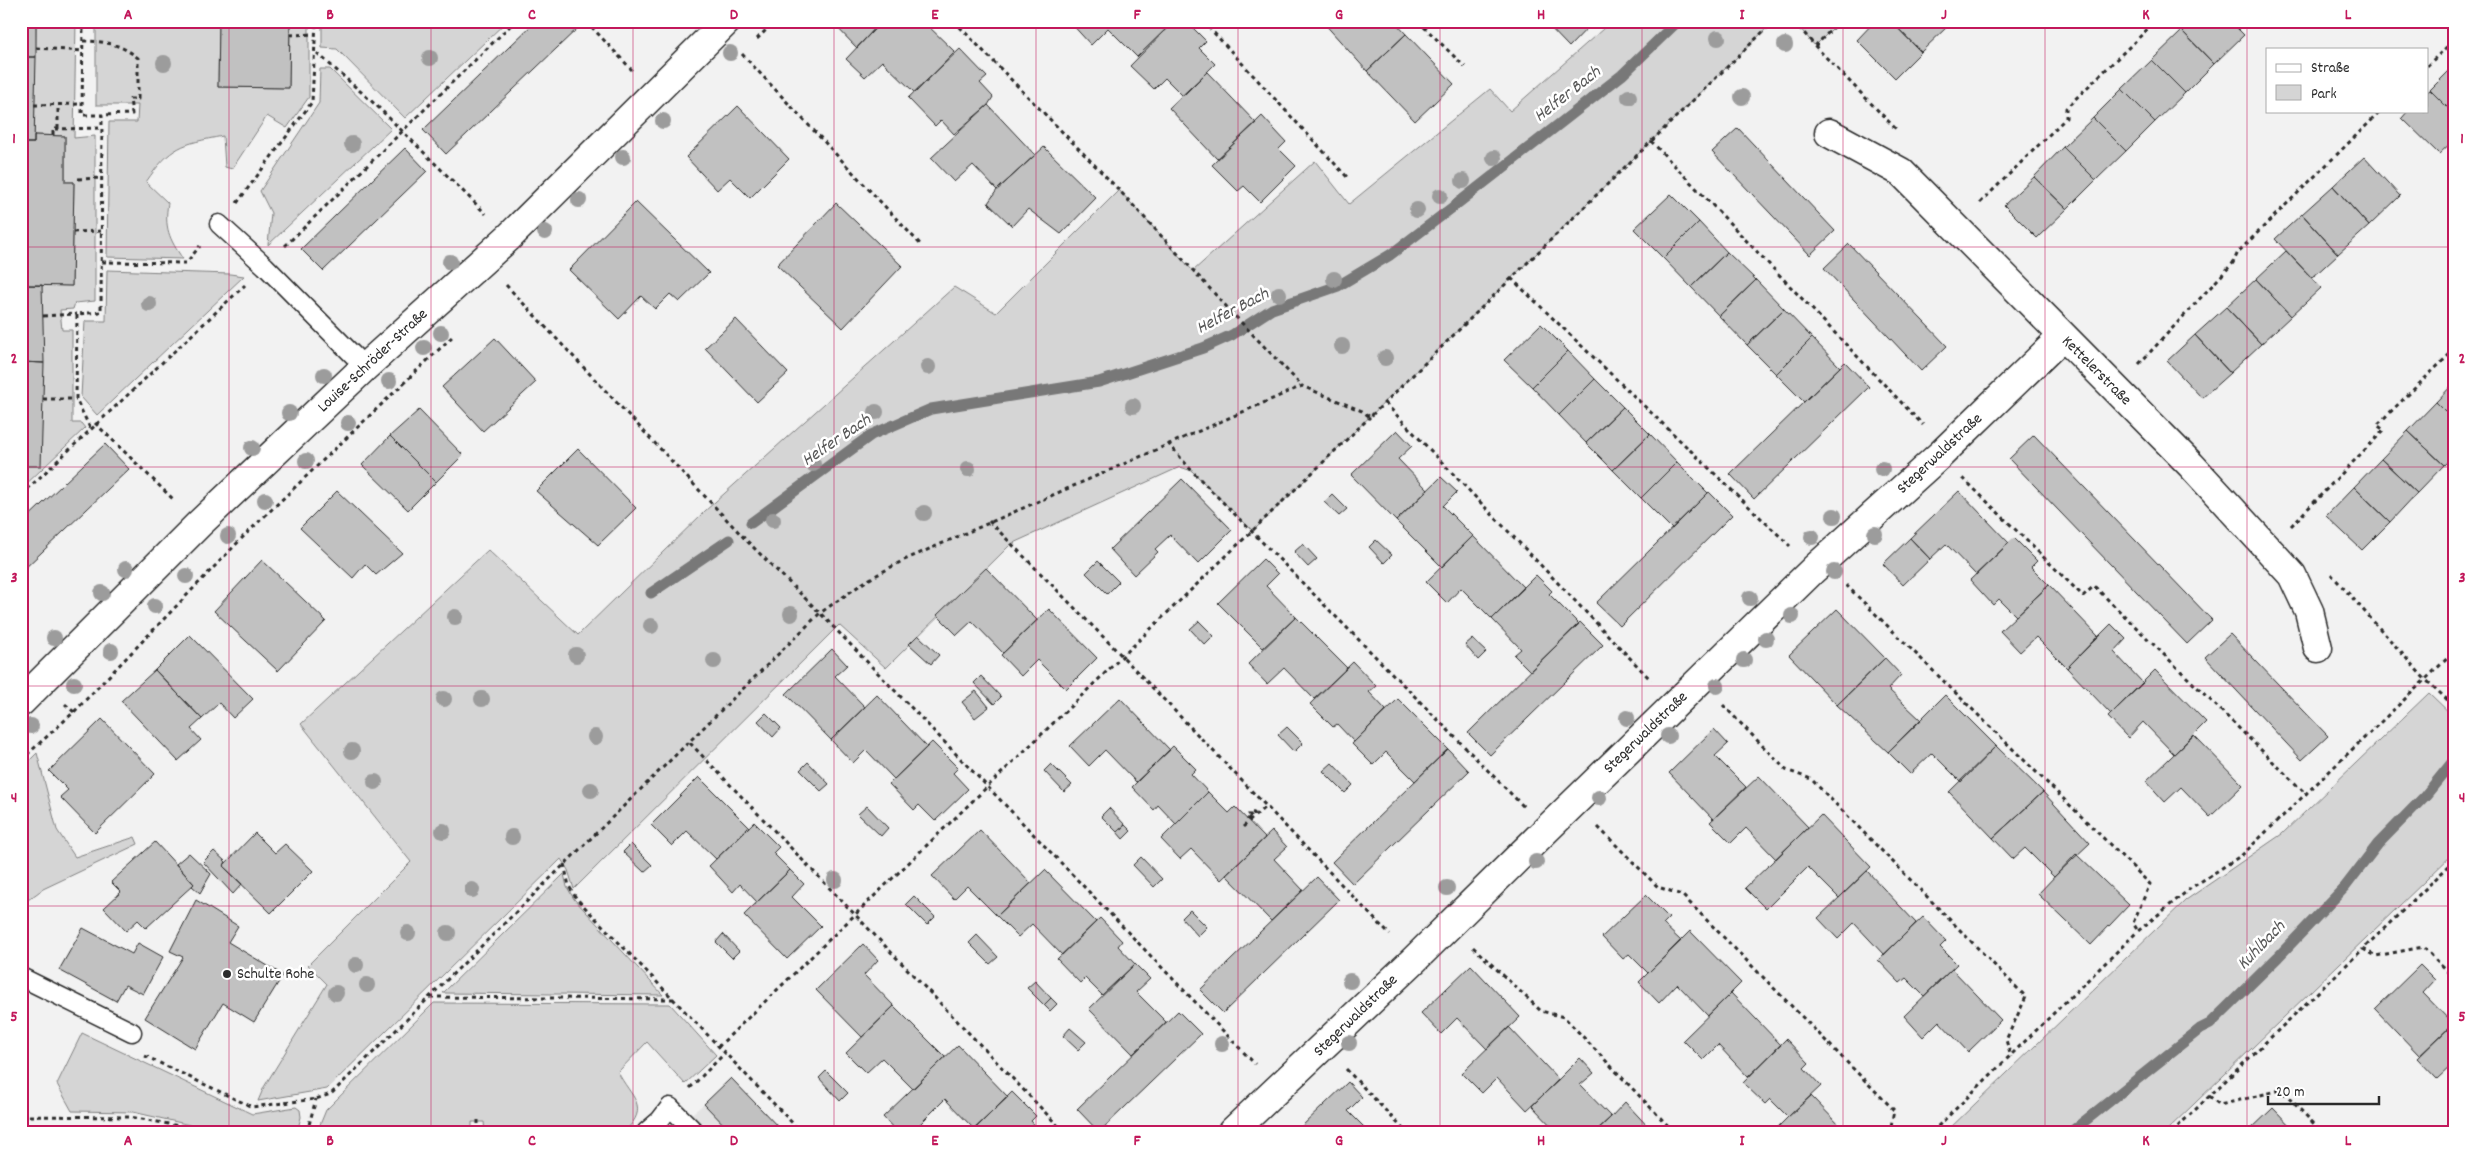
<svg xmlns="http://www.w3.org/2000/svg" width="2476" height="1153" viewBox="0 0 2476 1153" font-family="Dekko,sans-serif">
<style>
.built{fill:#e3e3e3}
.green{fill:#d5d5d5;stroke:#808080}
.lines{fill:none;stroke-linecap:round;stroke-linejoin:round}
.stream{stroke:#787878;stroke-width:11}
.building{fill:#c1c1c1;stroke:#2b2b2b}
.lane-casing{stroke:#2b2b2b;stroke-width:21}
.street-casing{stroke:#2b2b2b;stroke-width:31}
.path{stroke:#2b2b2b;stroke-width:3;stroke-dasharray:4 4;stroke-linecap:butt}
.lane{stroke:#fff;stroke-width:18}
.street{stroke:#fff;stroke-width:28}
.tree{fill:#9c9c9c}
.grid{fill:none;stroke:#c2185b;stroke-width:1;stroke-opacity:0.55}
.poi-dot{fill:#2b2b2b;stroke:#fff;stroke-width:2}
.labels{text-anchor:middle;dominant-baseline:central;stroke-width:5;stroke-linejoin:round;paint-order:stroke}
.street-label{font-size:16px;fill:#2b2b2b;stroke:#fff}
.poi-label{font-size:16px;fill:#2b2b2b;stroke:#fff;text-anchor:start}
.water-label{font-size:18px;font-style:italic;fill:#585858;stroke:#fff}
.neatline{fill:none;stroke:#c2185b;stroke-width:2}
.grid-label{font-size:16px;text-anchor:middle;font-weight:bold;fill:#c2185b}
</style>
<rect width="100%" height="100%" fill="#f2f2f2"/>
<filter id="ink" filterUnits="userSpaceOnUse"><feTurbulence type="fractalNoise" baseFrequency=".02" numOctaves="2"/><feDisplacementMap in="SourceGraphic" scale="10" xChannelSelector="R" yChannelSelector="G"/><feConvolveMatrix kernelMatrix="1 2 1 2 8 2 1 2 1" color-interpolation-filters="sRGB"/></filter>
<g filter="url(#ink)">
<path class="built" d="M731,1078L783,1132H669L704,1104Z"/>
<path class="green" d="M52,21H76L74,138L95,136V301L75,303L73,309L60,310L62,330H72V423H81L85,428L21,489V466L42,285L72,286L74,182H65V136L34,135L36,23H51Z
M96,21H219L218,87L289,88L290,21H309V97L287,128L267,116L232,169L225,167L223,136C181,144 171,146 146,182L168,203C164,227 169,239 183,259L107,257L109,122H137L138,105H96Z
M322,21H507L405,118L337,49L322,48Z
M1612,21H1774L1253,531L1192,471L1180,467L1011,544L886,668L839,625L574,889L568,870L561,859L327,1089L258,1101L264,1087L327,984L308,965L411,862L301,724L488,550L578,635L705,511L954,287L996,313L1119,190L1193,271L1315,161L1349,204L1490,89L1510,111Z
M1794,21H1840L1815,46Z
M320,69H330L391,129L268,245L271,213L260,191L319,103Z
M107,270L230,274L244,276L97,415L81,397L85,321H106Z
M2429,693L2455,718V852L2165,1132H1946L2186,900L2282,834Z
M37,753L57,830L75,857L135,837L138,844L43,889L21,905V769Z
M564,874L567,887L574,899L663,995L443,993Z
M434,1003L670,1004L716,1055L685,1084L647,1042L618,1072C630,1097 652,1106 624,1132H485L484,1122H472V1132H317L326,1110Z
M82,1033L252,1114L296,1107L300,1110L301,1117L297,1132H189L190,1125L133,1112L72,1111L57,1084Z"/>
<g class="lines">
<path class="stream" d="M751,523L871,435L931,409L1099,382L1203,348L1232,335L1272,309L1338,286L1390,255L1453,207L1622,75L1678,21
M651,593L729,540
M2071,1132L2200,1029L2210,1024L2278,957L2345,887L2378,844L2425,796L2455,759"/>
</g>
<path class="building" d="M21,21H52V23H36V57H21Z
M219,21H290L289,88L218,87Z
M536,21H573L579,27L446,154L423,130Z
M831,21H882L857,48Z
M882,21H923L955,52L915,93L882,61L865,77L846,59Z
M1069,21H1174L1137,57L1108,28L1091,45Z
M1174,21H1186L1206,41L1199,48L1215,64L1183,96L1165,78L1154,89L1130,66Z
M1322,21H1394L1406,34L1367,71Z
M1544,21H1594L1569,47Z
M1875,21H1891L1921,52L1895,78L1857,40Z
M1891,21H1945L1949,25L1921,52Z
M2192,21H2230L2244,35L2214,64L2182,31Z
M2182,31L2214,64L2185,93L2152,60Z
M1406,34L1454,84L1415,121L1367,71Z
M960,49L987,77L980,83L993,97L988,105L954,134L941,120L935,126L908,98Z
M21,57H36L34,143H21Z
M2152,60L2185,93L2155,122L2122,89Z
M2455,65V115L2430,90Z
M1207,72L1256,123L1217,159L1169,108Z
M2122,89L2155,122L2126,151L2093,118Z
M2430,90L2455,115V139L2439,154L2402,118L2408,111H2427V92Z
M988,105L1035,155L997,190L973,165L954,182L931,158Z
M738,106L789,159L750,198L730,178L717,190L686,157Z
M1262,116L1286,142L1279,149L1296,166L1260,202L1244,186L1238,191L1212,165Z
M2093,118L2126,151L2096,180L2063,147Z
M1738,128L1835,231L1810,255L1712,152Z
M34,135L65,136V182H74L72,286L21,285V143H34Z
M1044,147L1096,198L1061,234L1028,209L1012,226L988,203L997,190Z
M2063,147L2096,180L2067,209L2034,177Z
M405,148L427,171L323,271L301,249Z
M2364,157L2400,196L2369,226L2333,186Z
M2034,177L2067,209L2037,238L2004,205Z
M2333,186L2369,226L2338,254L2302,214Z
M1671,194L1699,222L1663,258L1634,229Z
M636,202L709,273L679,302L670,294L655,309L641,296L619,319L569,270Z
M836,203L902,266L843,328L777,265Z
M2302,214L2338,254L2312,278L2275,239Z
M1699,222L1727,252L1691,287L1663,258Z
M1849,244L1947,346L1921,371L1824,268Z
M2286,251L2321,288L2291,316L2256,279Z
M1727,252L1756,280L1719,316L1691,287Z
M2256,279L2291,316L2261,344L2226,307Z
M1756,280L1784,309L1747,345L1719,316Z
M21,285H42L44,363L21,362Z
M2226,307L2261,344L2230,373L2195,335Z
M1784,309L1812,338L1776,374L1747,345Z
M736,319L788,373L757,402L705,348Z
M1541,324L1568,351L1532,387L1504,360Z
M2195,335L2230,373L2202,398L2167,361Z
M495,338L536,382L483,431L442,387Z
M1812,338L1840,367L1804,402L1776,374Z
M1568,351L1595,379L1559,415L1532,387Z
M21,362L44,363L41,466H21Z
M1845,362L1869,387L1754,499L1730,474Z
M1595,379L1623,407L1586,443L1559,415Z
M2455,382V421L2436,402Z
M2436,402L2455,421V454L2444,465L2408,431Z
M1623,407L1650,434L1613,470L1586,443Z
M419,410L463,455L436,482L390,436Z
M1397,430L1412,446L1398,459L1428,490L1396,521L1351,475Z
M2408,431L2444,465L2417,493L2381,459Z
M1650,434L1677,462L1641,498L1613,470Z
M2034,435L2212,620L2187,644L2009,459Z
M390,436L436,482L408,510L362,465Z
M105,444L129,469L21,572V524Z
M578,449L636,508L598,545L536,491Z
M2381,459L2417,493L2390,522L2354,487Z
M1677,462L1708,493L1672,529L1641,498Z
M1441,477L1457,492L1443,506L1473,536L1442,567L1396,521Z
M1182,479L1232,530L1198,564L1170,535L1155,549L1158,552L1134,575L1110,549Z
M2354,487L2390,522L2362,550L2326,516Z
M337,491L402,553L376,575L365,564L353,578L300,528Z
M1959,491L2009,543L1976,575L1946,544L1930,559L1910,538Z
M1709,492L1732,515L1620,626L1596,603Z
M1332,494L1347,509L1339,516L1324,502Z
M1473,536L1524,588L1492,619L1461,588L1447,603L1426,582Z
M1910,538L1930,559L1903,585L1883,564Z
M2014,538L2037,561L2031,567L2049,585L2016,616L1999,599L1993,605L1970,580Z
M1376,540L1392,555L1384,563L1369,547Z
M1303,544L1317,559L1308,567L1294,552Z
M1263,559L1278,574L1266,586L1296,617L1263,648L1218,603Z
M262,560L326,621L278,671L214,611Z
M1098,561L1119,582L1107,594L1086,573Z
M986,568L1037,620L1003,653L972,621L957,635L937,615Z
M1536,575L1552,591L1549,594L1579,624L1530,671L1514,655L1521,649L1492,619Z
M2049,585L2098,636L2067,668L2036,637L2020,652L2000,631Z
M1049,609L1097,658L1066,689L1037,660L1021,676L1001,655Z
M1837,609L1885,658L1837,705L1789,655Z
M1296,617L1347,668L1314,699L1284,668L1267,684L1248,664Z
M1199,621L1214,636L1205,645L1190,629Z
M1580,622L1603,645L1490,755L1468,733Z
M2111,624L2126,639L2114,652L2143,683L2111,714L2067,668Z
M2230,634L2328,736L2302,760L2205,657Z
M190,635L253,699L233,718L219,703L202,719L155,670Z
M918,635L939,655L931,664L909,644Z
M1472,639L1486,652L1478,660L1465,645Z
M832,649L847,665L835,676L865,707L831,740L786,694Z
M1885,658L1901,675L1888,689L1921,720L1888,752L1837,705Z
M1353,662L1376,686L1369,692L1386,710L1354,742L1337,724L1333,727L1310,704Z
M155,670L202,719L191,729L201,740L178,761L121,701Z
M2155,670L2206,722L2174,754L2143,722L2128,738L2108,717Z
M981,676L1001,697L994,704L974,683Z
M976,691L989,707L975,718L962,702Z
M877,695L927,747L894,779L866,750L853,763L831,740Z
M1945,695L1996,746L1961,782L1932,753L1910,774L1888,752Z
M1120,698L1170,750L1136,782L1105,750L1089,766L1070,746Z
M1398,699L1448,749L1415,781L1386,752L1373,765L1352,744Z
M766,713L781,728L773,737L758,721Z
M102,719L155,774L95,833L60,797L68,790L49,771Z
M1287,727L1303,743L1294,752L1278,735Z
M1714,729L1728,744L1715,756L1746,787L1713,819L1669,773Z
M2194,735L2243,785L2210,817L2181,787L2165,802L2146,781Z
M932,742L958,768L953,773L968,789L935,821L919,805L914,810L889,784Z
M1173,746L1196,769L1191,774L1208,792L1176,824L1158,805L1154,810L1132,787Z
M1996,746L2043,792L1993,838L1949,792Z
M1448,749L1469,771L1353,884L1332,862Z
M808,762L829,784L821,791L800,770Z
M1332,763L1353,785L1345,793L1323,771Z
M1051,764L1072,785L1064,792L1044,771Z
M1759,776L1808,827L1776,859L1746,828L1731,843L1710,822Z
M699,777L749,827L716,859L687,831L672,846L651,825Z
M1208,792L1229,813L1235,807L1265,838L1221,880L1191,849L1180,859L1161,839Z
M2043,792L2090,843L2054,877L2025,848L2013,859L1993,838Z
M867,806L888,828L881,836L858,814Z
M1109,808L1125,825L1117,832L1101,816Z
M1821,815L1871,867L1839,898L1808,867L1766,909L1745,888Z
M754,822L779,847L773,853L790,870L757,902L740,884L733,892L709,866Z
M1125,825L1131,831L1123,839L1117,832Z
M980,830L1031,883L997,916L967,886L954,899L932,876Z
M1272,831L1287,847L1274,859L1303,890L1271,921L1226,875Z
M255,833L275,853L285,844L313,871L271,913L223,866Z
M155,842L194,884L146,928L138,920L126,931L104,908L121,892L111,882Z
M631,844L652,865L644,872L623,852Z
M214,851L226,862L223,866L242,884L233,894L203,862Z
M189,853L211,874L200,893L192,886L194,884L176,864Z
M2076,854L2129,905L2091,945L2038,894Z
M1141,857L1162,879L1154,887L1133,865Z
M790,870L804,884L792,897L821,926L787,959L744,915Z
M1045,870L1096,922L1062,955L1032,924L1018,937L997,916Z
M1867,871L1916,923L1884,955L1854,923L1838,939L1818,918Z
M1317,877L1339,900L1223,1013L1200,990Z
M1646,895L1669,918L1663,924L1681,941L1648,973L1629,954L1623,959L1602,937Z
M914,896L935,917L927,925L906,904Z
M196,900L238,926L228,942L283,975L254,1022L223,1003L195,1049L145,1018L183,957L170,951Z
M1190,910L1207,927L1198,936L1182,918Z
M1923,917L1946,941L1940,947L1957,964L1924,996L1906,978L1900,983L1878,960Z
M1100,918L1122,941L1118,946L1135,964L1102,995L1085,978L1080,983L1057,959Z
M83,928L132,954L138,943L163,957L143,994L125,985L116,1001L59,970Z
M1690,931L1741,983L1708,1016L1677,984L1659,1003L1639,982Z
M723,934L739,951L732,958L716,942Z
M977,935L998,957L990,964L969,943Z
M863,944L878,960L864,975L894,1006L862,1037L816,990Z
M1135,964L1150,979L1136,992L1166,1022L1133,1054L1089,1009Z
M1471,965L1520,1017L1487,1049L1457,1018L1441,1034L1421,1013Z
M2420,965L2435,980L2423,993L2453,1024L2420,1056L2375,1009Z
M1952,969L2001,1020L1968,1052L1939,1021L1923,1037L1904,1016Z
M1035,981L1051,998L1044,1005L1027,988Z
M1731,993L1781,1045L1748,1077L1718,1045L1703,1060L1683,1040Z
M1051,998L1057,1004L1050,1011L1044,1005Z
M894,1006L945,1057L913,1089L882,1058L866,1073L846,1053Z
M1178,1011L1201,1034L1099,1132L1077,1109Z
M2455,1022V1068L2452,1065L2437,1079L2417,1058Z
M1509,1027L1559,1080L1527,1110L1497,1078L1482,1093L1462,1073Z
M1070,1028L1086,1042L1078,1050L1063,1036Z
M1786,1039L1809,1063L1804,1068L1821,1086L1788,1117L1770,1099L1765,1104L1743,1083Z
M958,1045L1008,1097L974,1129L945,1099L912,1132H897L883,1117Z
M1580,1058L1594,1073L1580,1085L1611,1117L1595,1132H1557L1532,1106Z
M826,1071L848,1093L840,1101L819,1078Z
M731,1078L783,1132H731L704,1104Z
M1348,1082L1362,1097L1348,1111L1369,1132H1304L1300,1128Z
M1012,1092L1036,1116L1031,1121L1041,1132H972Z
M1811,1096L1846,1132H1773L1788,1117Z
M1625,1102L1653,1132H1595L1611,1117Z
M2273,1108L2296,1132H2248Z"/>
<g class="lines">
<defs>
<path id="lane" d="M219,224L265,266L365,367
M21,977L132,1032
M646,1132L660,1120L670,1107L695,1132"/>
<path id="street" d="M1829,133L1901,172L2191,465L2292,575L2309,611L2318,648
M21,702L199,524L365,367L509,237L727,21
M1232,1132L1414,960L1546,830L1814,569L1940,455L2062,337"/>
</defs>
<use href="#lane" class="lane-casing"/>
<use href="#street" class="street-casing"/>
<path class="path" d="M83,21L82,115H102L101,312L77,314L76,399L90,428
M586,21L632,70
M954,21L1119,190L1236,317L1302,386
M1203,21L1347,177
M1418,21L1465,67
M1794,21L1815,46L1897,130
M290,35L316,34
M757,39L775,21
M83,41C105,41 121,44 138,58V99H130L132,114L102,115
M1815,46L1840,21
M36,48L83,51
M317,53L377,106L486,214
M742,54L921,245
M2427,66L2455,39
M34,105L82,104
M58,129V105
M53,135V129L102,128
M1651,141L1923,425
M78,179L102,178
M237,203L312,102L316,21
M1980,203L2066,118V108L2156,21
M73,232L102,231
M285,246L515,21
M102,262L186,263L200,246
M1511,278L1790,546
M506,285L747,541L820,613L1255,1064
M43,316L77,314
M2139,364L2233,263L2238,252L2381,111
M43,399H76
M1385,403L1651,680
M95,423L175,501
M1168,443L1192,471L1524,807
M1963,478L2083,596L2094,586L2307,795
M21,495L245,285
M989,521L1123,657L1390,935
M2291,526L2384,430L2377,425L2455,349
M2331,574L2424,678L2455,707
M1846,585L2150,884L2133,923L2138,931
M65,704L74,712
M1723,705L1786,770L1811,779L2026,997L2006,1040L2011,1057
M690,743L1064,1132
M21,760L74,712L245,535L454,335
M1247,820L1254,813L1250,812L1249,814L1253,818
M1243,827L1266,806
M1598,827L1658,887L1682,895L1894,1110L1890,1132
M2455,860L2363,949L2376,956L2423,947L2455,978
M564,864L569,886L576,898L801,1132
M1473,947L1541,1011L1564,1017L1674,1132
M430,997L674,999
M718,1047L1370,417
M145,1056L252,1107L316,1099L331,1094L820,613L866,581L902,561L1302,386L1362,411L1370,417L1774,21
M1346,1069L1406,1132
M690,1088L725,1053
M2209,1096L2220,1105L2281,1090L2322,1132
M21,1116L131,1117L184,1127
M307,1132L316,1099
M478,1132V1116
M1932,1132L2138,931L2191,888L2242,855L2455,651
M2172,1132L2363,949"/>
<use href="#lane" class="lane"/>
<use href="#street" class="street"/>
</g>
<g class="tree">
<circle cx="1718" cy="38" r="8"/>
<circle cx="1785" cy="45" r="8"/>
<circle cx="730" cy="53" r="8"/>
<circle cx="430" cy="58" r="8"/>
<circle cx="164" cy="63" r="8"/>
<circle cx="1629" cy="97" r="8"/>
<circle cx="1742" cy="97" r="8"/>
<circle cx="663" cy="121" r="8"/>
<circle cx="352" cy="144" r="8"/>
<circle cx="623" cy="157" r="8"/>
<circle cx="1494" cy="158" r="8"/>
<circle cx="1463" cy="181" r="8"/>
<circle cx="1440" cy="196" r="8"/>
<circle cx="579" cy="200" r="8"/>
<circle cx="1417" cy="210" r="8"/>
<circle cx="545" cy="232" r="8"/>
<circle cx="450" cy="262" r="8"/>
<circle cx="1334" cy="279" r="8"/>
<circle cx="1279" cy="294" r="8"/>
<circle cx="149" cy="304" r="8"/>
<circle cx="441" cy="333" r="8"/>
<circle cx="1342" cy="346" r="8"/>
<circle cx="424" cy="348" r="8"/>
<circle cx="1385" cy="358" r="8"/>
<circle cx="928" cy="367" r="8"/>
<circle cx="324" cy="375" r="8"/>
<circle cx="389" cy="381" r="8"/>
<circle cx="1133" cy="406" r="8"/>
<circle cx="876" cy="412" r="8"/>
<circle cx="289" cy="413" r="8"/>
<circle cx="348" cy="423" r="8"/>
<circle cx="252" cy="448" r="8"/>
<circle cx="306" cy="461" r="8"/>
<circle cx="813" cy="464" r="8"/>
<circle cx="968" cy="469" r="8"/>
<circle cx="1882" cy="469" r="8"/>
<circle cx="265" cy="500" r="8"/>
<circle cx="924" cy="513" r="8"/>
<circle cx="1834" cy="516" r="8"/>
<circle cx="773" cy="520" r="8"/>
<circle cx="1875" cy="534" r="8"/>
<circle cx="228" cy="536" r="8"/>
<circle cx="1812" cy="537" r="8"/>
<circle cx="126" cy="569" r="8"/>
<circle cx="1834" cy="572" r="8"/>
<circle cx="186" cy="576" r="8"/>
<circle cx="102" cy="593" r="8"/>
<circle cx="1750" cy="598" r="8"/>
<circle cx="155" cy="606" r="8"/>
<circle cx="791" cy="614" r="8"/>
<circle cx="1792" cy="616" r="8"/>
<circle cx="455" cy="617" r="8"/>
<circle cx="651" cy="626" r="8"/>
<circle cx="54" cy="638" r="8"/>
<circle cx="1766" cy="639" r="8"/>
<circle cx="111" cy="651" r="8"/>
<circle cx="576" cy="655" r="8"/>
<circle cx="1744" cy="660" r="8"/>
<circle cx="714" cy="661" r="8"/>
<circle cx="74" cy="684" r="8"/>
<circle cx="1717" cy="686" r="8"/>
<circle cx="444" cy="699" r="8"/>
<circle cx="482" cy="699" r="8"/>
<circle cx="1627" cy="718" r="8"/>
<circle cx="31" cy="726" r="8"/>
<circle cx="1668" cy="736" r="8"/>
<circle cx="595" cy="737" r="8"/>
<circle cx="352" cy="751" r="8"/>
<circle cx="375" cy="782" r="8"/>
<circle cx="591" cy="790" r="8"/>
<circle cx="1599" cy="798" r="8"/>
<circle cx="443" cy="831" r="8"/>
<circle cx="512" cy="837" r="8"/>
<circle cx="1536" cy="862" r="8"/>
<circle cx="835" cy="880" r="8"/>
<circle cx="1447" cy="888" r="8"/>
<circle cx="472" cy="890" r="8"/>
<circle cx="408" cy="933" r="8"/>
<circle cx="448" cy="933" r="8"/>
<circle cx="356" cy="965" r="8"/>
<circle cx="1350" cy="981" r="8"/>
<circle cx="367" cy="985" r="8"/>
<circle cx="336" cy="993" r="8"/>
<circle cx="1349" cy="1043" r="8"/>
<circle cx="1222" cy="1044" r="8"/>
</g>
</g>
<path class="grid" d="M229,21V1132M431,21V1132M633,21V1132M834,21V1132M1036,21V1132M1238,21V1132M1440,21V1132M1642,21V1132M1843,21V1132M2045,21V1132M2247,21V1132M21,247H2455M21,467H2455M21,686H2455M21,906H2455"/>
<circle class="poi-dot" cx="227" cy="974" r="5"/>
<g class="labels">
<g class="street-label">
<text transform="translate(373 361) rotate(-43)">Louise-Schröder-Straße</text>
<text transform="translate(2096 371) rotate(45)">Kettelerstraße</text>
<text transform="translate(1940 454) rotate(-43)">Stegerwaldstraße</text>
<text transform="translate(1646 733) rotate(-44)">Stegerwaldstraße</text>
<text transform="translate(1356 1016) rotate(-44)">Stegerwaldstraße</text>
</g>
<g class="poi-label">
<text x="237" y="974">Schulte Rohe</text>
</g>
<g class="water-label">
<text transform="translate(1568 95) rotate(-38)">Helfer Bach</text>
<text transform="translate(1233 312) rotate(-28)">Helfer Bach</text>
<text transform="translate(837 441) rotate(-34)">Helfer Bach</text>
<text transform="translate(2262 946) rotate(-46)">Kuhlbach</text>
</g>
</g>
<rect width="2476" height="1153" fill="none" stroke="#fff" stroke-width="55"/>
<rect x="2266" y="48" width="162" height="65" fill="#ffffff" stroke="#aaaaaa"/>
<rect x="2276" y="64" width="25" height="8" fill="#ffffff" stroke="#aaaaaa"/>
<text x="2311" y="72" font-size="15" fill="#2b2b2b">Straße</text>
<rect x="2276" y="85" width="25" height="15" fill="#d5d5d5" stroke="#aaaaaa"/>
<text x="2311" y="98" font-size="15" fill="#2b2b2b">Park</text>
<path d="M2268 1096v8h111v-8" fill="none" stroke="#2b2b2b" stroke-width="2.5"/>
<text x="2276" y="1096" font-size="15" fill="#2b2b2b" stroke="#ffffff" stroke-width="4" paint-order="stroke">20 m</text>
<rect x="28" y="28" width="2420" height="1098" class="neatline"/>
<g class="grid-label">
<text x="128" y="19">A</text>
<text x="330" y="19">B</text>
<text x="532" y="19">C</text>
<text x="734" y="19">D</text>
<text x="935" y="19">E</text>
<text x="1137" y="19">F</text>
<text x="1339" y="19">G</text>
<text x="1541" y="19">H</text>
<text x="1742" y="19">I</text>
<text x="1944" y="19">J</text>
<text x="2146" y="19">K</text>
<text x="2348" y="19">L</text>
<text x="14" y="143">1</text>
<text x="2462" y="143">1</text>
<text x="14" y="363">2</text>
<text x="2462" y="363">2</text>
<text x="14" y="582">3</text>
<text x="2462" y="582">3</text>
<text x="14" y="802">4</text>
<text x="2462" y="802">4</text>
<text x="14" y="1021">5</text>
<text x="2462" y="1021">5</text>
<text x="128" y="1145">A</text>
<text x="330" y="1145">B</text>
<text x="532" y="1145">C</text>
<text x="734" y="1145">D</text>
<text x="935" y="1145">E</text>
<text x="1137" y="1145">F</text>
<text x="1339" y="1145">G</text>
<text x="1541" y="1145">H</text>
<text x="1742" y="1145">I</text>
<text x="1944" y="1145">J</text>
<text x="2146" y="1145">K</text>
<text x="2348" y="1145">L</text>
</g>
</svg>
